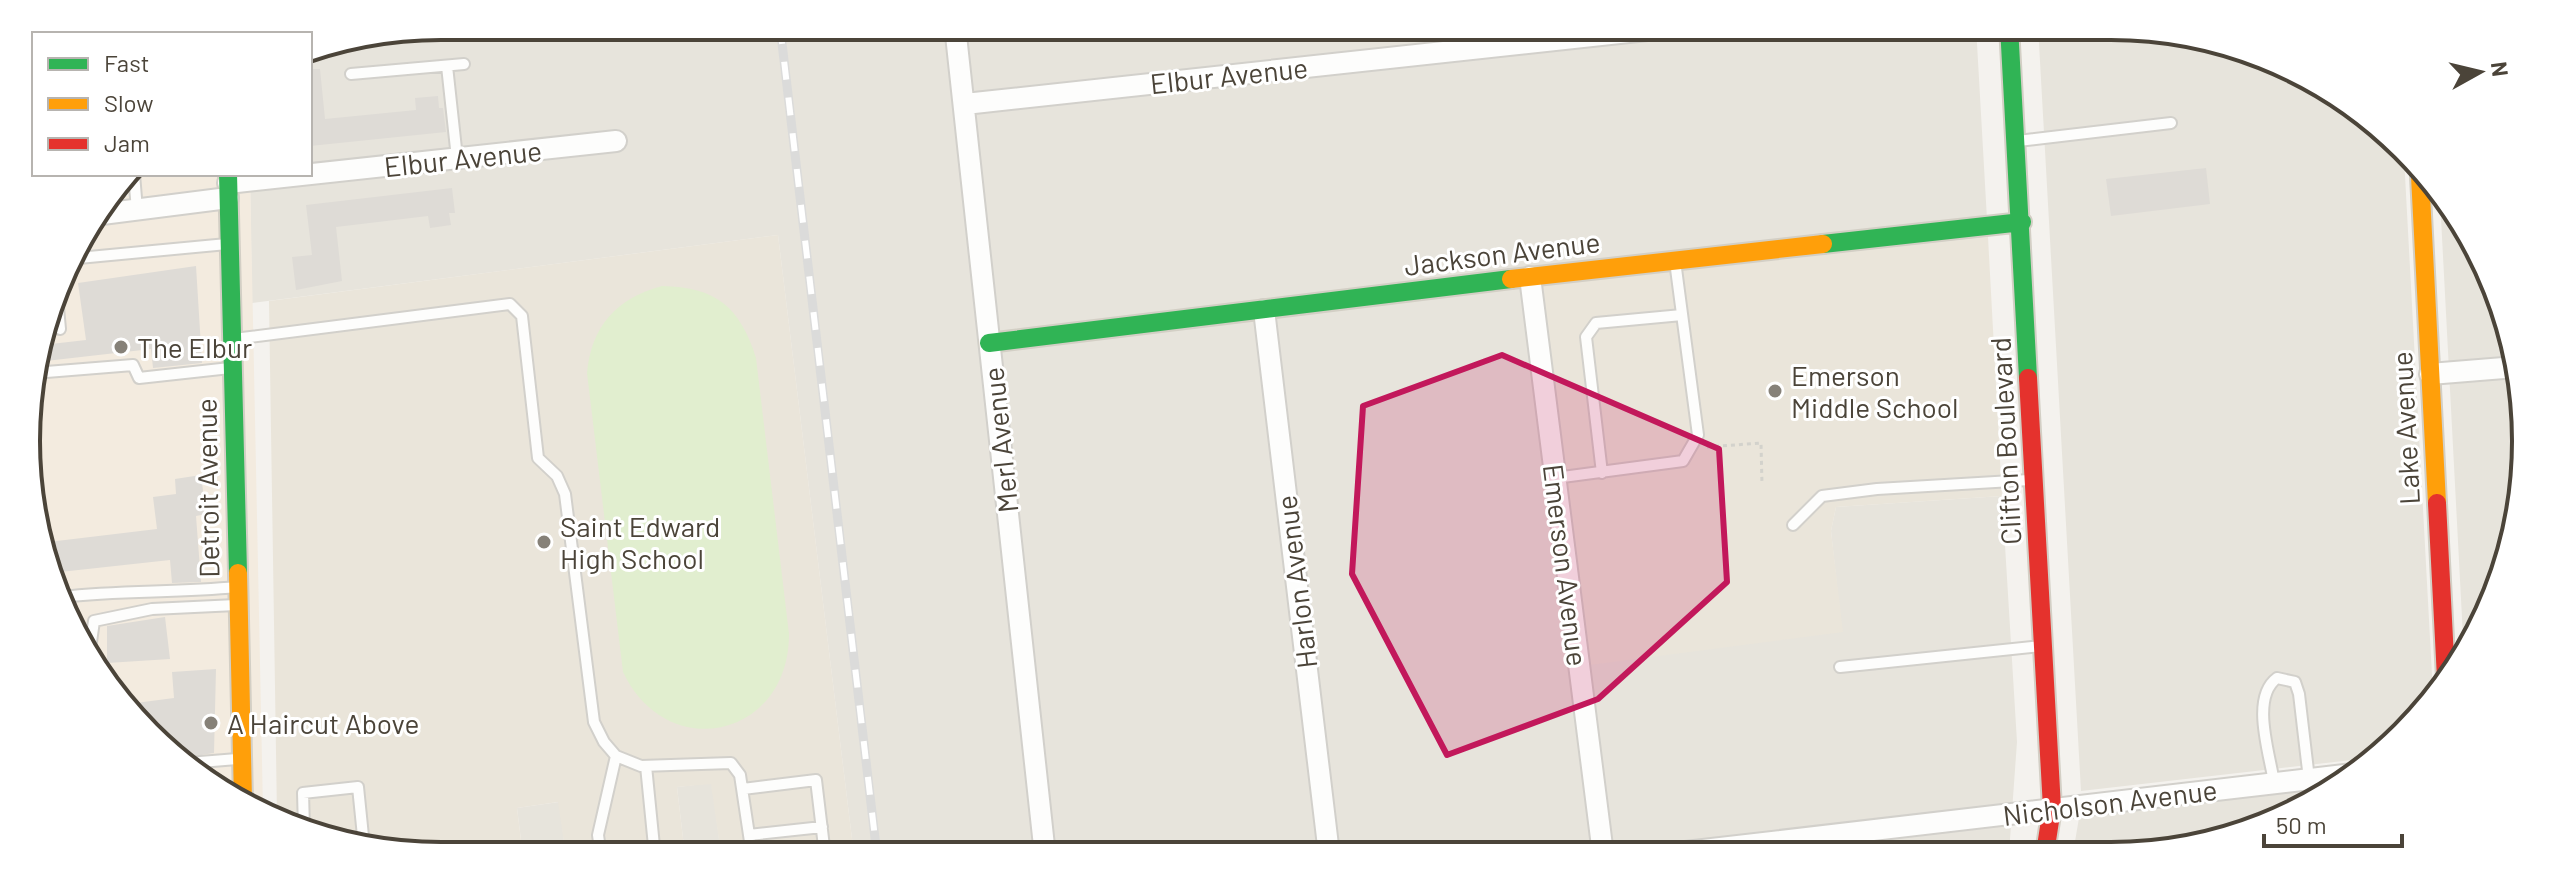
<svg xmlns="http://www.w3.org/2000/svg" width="2552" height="882" viewBox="0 0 2552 882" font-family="Barlow,sans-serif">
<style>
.residential{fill:#e7e4dc}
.commercial{fill:#f3ebdf}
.education{fill:#eae5da}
.green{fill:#e1eecf}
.building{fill:#dedbd6}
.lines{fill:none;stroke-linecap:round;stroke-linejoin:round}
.lane-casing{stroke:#d2d0cb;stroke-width:14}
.street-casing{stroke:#d2d0cb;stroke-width:24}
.fast-casing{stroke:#d3cfc5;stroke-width:22}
.slow-casing{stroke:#d3cfc5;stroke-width:22}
.jam-casing{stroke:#d3cfc5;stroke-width:22}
.path{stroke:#d3d2cc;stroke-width:3;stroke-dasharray:4 4;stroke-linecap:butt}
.lane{stroke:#fdfdfc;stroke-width:10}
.street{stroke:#fdfdfc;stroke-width:20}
.fast{stroke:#30b455;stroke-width:18}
.slow{stroke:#ff9f0a;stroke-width:18}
.jam{stroke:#e5322d;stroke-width:18}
.rail-casing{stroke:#dbdbda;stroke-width:9}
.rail{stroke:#fff;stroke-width:6;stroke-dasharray:18;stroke-linecap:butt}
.marked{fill:#c2185b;fill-opacity:0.2;stroke:#c2185b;stroke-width:6;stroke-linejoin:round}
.poi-dot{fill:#868178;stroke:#fff;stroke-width:3}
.labels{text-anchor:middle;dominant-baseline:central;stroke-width:6;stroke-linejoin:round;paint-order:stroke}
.street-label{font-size:28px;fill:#4b4439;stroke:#fff}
.poi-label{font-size:28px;fill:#4b4439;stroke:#fff;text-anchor:start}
.rim{fill:none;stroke:#4b4439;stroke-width:4}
</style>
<rect width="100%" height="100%" fill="#f4f2ee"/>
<path class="residential" d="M441,26H1976L1988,237L1540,286L1842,632L1831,531L1836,507L2002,496L2017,742L2009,853L854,855L778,235L252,303L250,174H310V61L315,60L314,51Z
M2038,26H2111L2218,40L2363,111L2404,157L2433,694L2378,757L2081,791Z
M2440,199L2470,233L2522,386L2512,548L2464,656Z
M712,783L721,855H685L677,787Z
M2335,786L2294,813L2166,852L2073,853L2079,818Z
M559,802L566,856H523L517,808Z"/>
<path class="commercial" d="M133,174H250L263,810L210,786L96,672L40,548L29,387L69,257L114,198L128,196L127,182Z"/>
<path class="education" d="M778,235L854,855H721L711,784L677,787L685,855L566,856L558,802L517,808L523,856H441L334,842L277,816L269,301Z
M1988,237L2002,496L1836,507L1831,531L1843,632L1589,665L1539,286Z"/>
<path class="green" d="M662,286C716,287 740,307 756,358L789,634C789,738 667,765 623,672L587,373C591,326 617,298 662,286Z"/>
<path class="building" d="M310,69H320L325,119L416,110L415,98L438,96L439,108H443L446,132L310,146Z
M2206,168L2210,204L2111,216L2106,179Z
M452,188L455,213H449L451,225L430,228L428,216L336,227L342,281L296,290L292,257L312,255L306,205Z
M196,266L202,363L153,368L151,349L37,362L42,345L86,340L78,283Z
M201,475L206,514L196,516L201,582L172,583L170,560L51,573L40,543L157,529L153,497L176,494L175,479Z
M165,617L170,659L107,663V626Z
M216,669L214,753L182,758L128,704L174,698L172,672Z"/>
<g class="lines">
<defs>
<path id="lane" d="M447,66L457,158
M351,74L464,64
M2018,141L2171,123
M134,174L137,210
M68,259L227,244
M57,297L60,329
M234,339L510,304L522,316L538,458L557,476L565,494L594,722L604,742L616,756L641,766L731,763L740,775L752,855
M34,373L133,365L139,378L230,368
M1602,473L1586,337L1596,323L1682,315
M1555,478L1683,461L1698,435L1675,261
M1793,525L1822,496L1877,489L2029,480
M62,597C120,590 178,593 236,587
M89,656L94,621L152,609L236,605
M1840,667L2042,646
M188,763L237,759
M646,766L655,856
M2274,783C2270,754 2250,698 2277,678L2295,682L2299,694L2309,779
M743,789L816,780L825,855
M304,828L303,793L358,787L364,846
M749,835L822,827
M1832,835L1835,853
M601,856L598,835L616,756"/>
<path id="street" d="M955,26L1045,855
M965,104L1684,26
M228,183L616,141
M102,214L228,198
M1530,277L1603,854
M1264,310L1329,854
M2430,374L2516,367
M1677,853L2353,774"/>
<path id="fast" d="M2009,26L2028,378
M228,174L238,573
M1823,244L2022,222
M989,343L1511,279"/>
<path id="slow" d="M2420,176L2437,503
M1511,279L1823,244
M238,573L243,801"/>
<path id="jam" d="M2028,378L2052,808L2045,853
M2437,503L2446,678"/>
</defs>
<use href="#lane" class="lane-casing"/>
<use href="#street" class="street-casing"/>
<use href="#fast" class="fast-casing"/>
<use href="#slow" class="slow-casing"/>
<use href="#jam" class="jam-casing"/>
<path class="path" d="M1707,447L1761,443L1762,484"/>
<use href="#lane" class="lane"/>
<use href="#street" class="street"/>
<use href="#fast" class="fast"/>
<use href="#slow" class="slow"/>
<use href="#jam" class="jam"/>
<defs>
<path id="rail" d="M780,26L877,855"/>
</defs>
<use href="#rail" class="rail-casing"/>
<use href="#rail" class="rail"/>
</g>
<path class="marked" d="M1502,355L1719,449L1727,582L1598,699L1447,755L1352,574L1363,406Z"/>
<g class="poi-dot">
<circle cx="121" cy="347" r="8"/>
<circle cx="1775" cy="391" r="8"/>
<circle cx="544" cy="542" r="8"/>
<circle cx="211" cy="723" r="8"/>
</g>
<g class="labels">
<g class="street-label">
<text transform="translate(1229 75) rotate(-6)">Elbur Avenue</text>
<text transform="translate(463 158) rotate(-6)">Elbur Avenue</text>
<text transform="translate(1502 253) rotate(-7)">Jackson Avenue</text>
<text transform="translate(2405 428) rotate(-93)">Lake Avenue</text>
<text transform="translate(1000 440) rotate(-96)">Merl Avenue</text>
<text transform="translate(2005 441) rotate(-93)">Clifton Boulevard</text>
<text transform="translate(207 488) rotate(-91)">Detroit Avenue</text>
<text transform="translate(1566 565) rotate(83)">Emerson Avenue</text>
<text transform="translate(1296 582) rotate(-97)">Harlon Avenue</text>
<text transform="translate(2110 802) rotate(-7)">Nicholson Avenue</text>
</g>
<g class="poi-label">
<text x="137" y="347">The Elbur</text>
<text x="1791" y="375">Emerson<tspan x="1791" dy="32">Middle School</tspan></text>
<text x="560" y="526">Saint Edward<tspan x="560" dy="32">High School</tspan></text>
<text x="227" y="723">A Haircut Above</text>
</g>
</g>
<path d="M0 0H2552V882H0ZM441 40H2111A401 401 0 0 1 2512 441V441A401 401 0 0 1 2111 842H441A401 401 0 0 1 40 441V441A401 401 0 0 1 441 40Z" fill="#fff" fill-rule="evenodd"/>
<path class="rim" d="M441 40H2111A401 401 0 0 1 2512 441V441A401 401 0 0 1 2111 842H441A401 401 0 0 1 40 441V441A401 401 0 0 1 441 40Z"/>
<rect x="32" y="32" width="280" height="144" fill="#ffffff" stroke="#b7b4b0" stroke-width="2"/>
<rect x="48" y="58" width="40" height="12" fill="#30b455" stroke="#b7b4b0" stroke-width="2"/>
<text x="104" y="72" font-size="24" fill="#4b4439">Fast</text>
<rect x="48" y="98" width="40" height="12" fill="#ff9f0a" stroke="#b7b4b0" stroke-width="2"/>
<text x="104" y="112" font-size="24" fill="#4b4439">Slow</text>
<rect x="48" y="138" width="40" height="12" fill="#e5322d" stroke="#b7b4b0" stroke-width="2"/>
<text x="104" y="152" font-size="24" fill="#4b4439">Jam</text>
<g transform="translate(2480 72) rotate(82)" stroke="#ffffff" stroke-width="6" paint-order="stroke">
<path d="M0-6L14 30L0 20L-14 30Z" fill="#4b4439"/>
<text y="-12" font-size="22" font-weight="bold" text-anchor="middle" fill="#4b4439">N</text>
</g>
<path d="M2264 834v12h138v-12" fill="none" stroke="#4b4439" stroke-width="4"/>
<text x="2276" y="834" font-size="24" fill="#4b4439" stroke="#ffffff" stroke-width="6" paint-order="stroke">50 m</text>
</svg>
